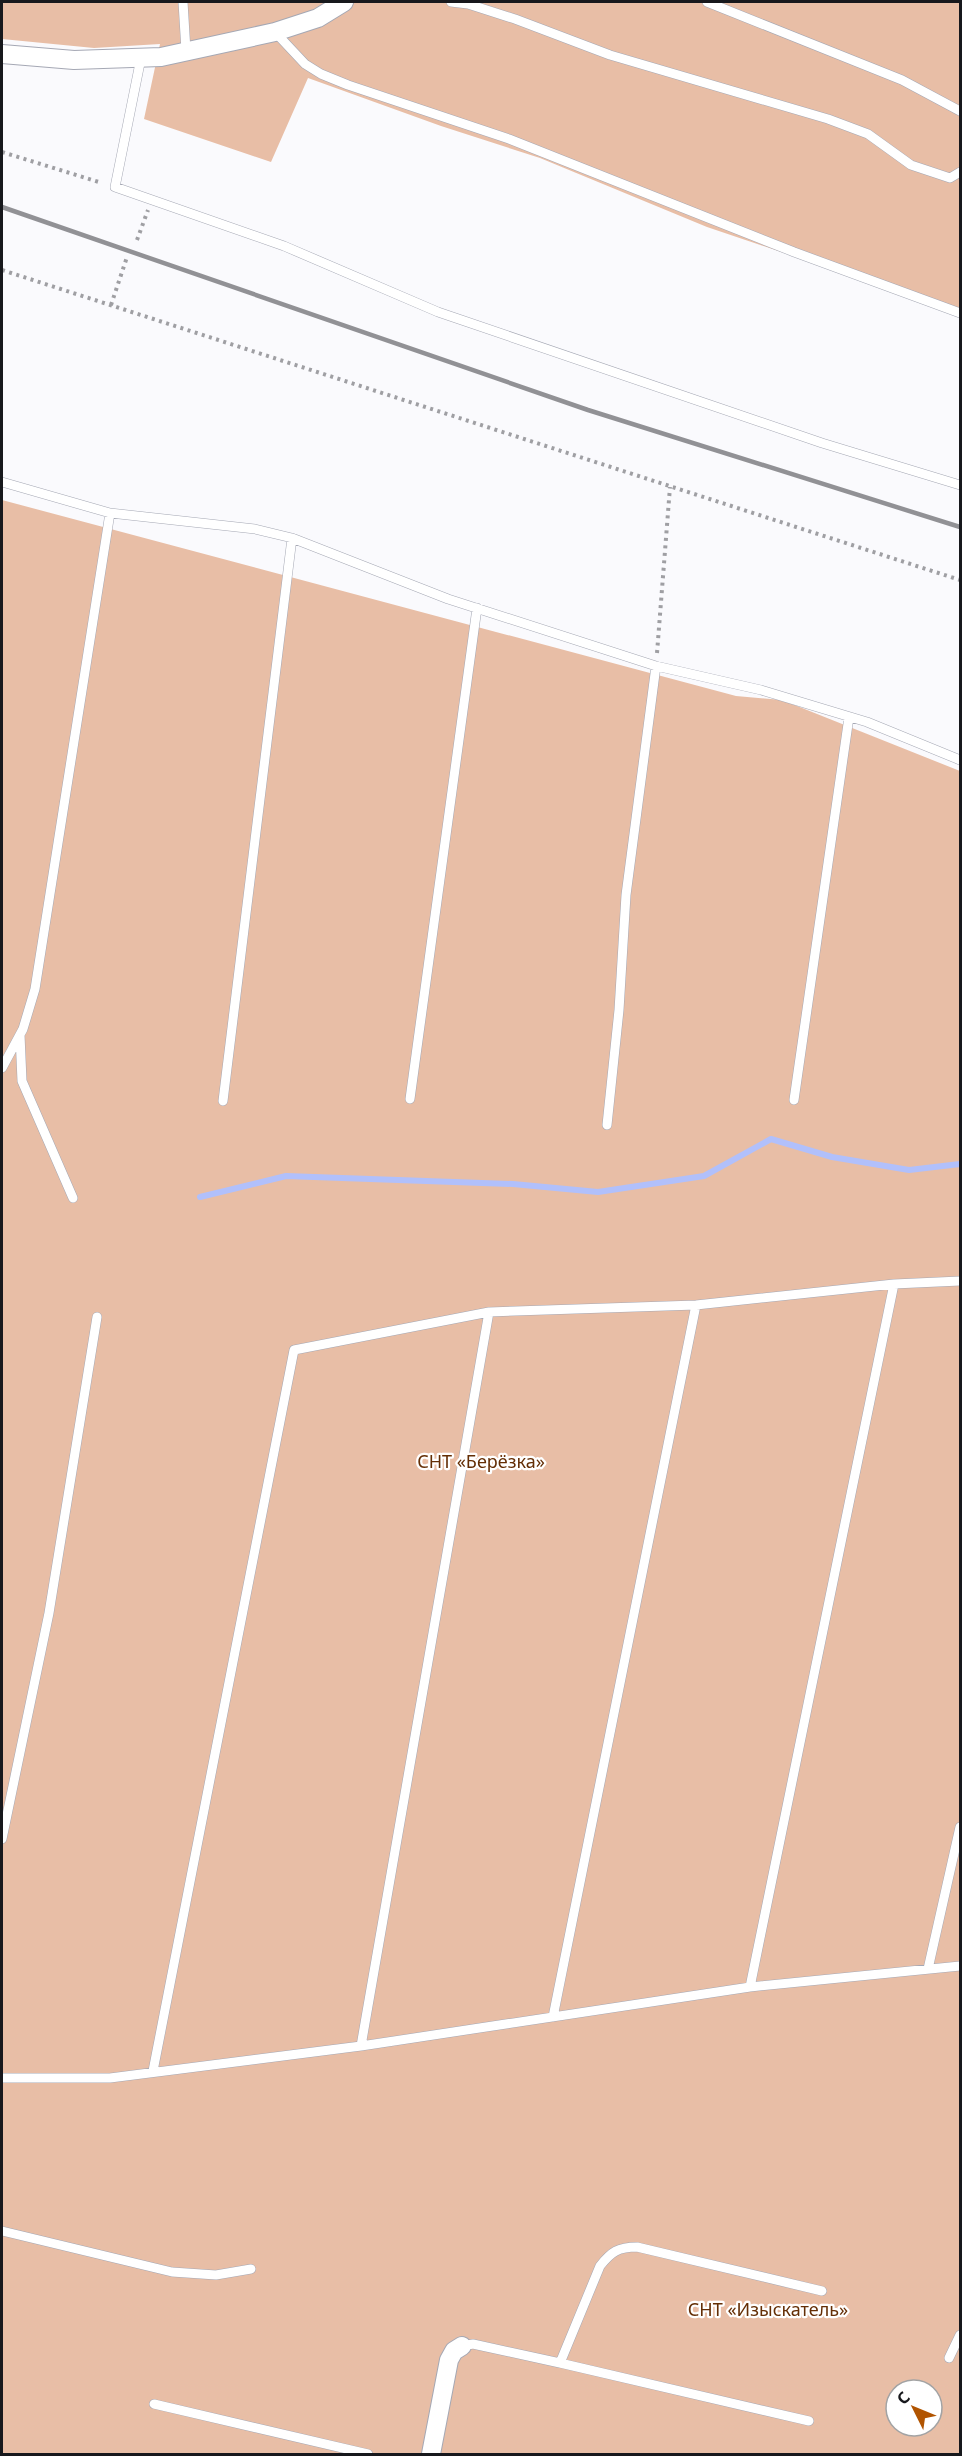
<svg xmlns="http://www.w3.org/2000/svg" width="962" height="2456" viewBox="0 0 962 2456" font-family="'Noto Sans',sans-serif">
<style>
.green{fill:#e8bea6;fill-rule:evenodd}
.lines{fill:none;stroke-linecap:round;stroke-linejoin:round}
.stream{stroke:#b1c0fb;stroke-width:6}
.lane-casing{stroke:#a5a8b4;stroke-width:10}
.street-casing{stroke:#a5a8b4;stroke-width:20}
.path{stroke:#9f9fa3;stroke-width:4;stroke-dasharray:3 4.5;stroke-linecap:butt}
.lane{stroke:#fff;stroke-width:9}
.street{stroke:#fff;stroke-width:18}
.rail{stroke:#919195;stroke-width:4.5}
.labels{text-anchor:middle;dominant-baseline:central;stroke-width:4.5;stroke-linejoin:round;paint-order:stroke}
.park-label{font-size:18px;fill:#642e05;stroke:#fff}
</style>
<rect width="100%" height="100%" fill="#fafafd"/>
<path class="green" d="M2,2H960V312L707,227L540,158L441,126L308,78L271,162L144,119L160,44L94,48L2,39Z
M2,500L736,696L782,700L960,771V2454H2ZM896,2390H932V2426H896Z"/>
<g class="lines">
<path class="stream" d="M200,1197L286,1176L513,1184L598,1192L704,1176L771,1139L832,1157L909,1170L960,1164"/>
<defs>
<path id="lane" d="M183,2L186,51
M451,2L468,4L515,19L610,55L828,119L868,134L911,165L950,178L960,172
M707,2L902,80L960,111
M275,32L305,64L321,74L348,85L509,139L794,252L960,313
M141,58L115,187L284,246L438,312L822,443L960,485
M2,482L110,513L255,529L292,538L448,599L656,666L761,690L867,722L960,760
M20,1035L22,1081L73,1198
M2,1068L23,1029L35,989L110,513
M410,1099L477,608
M794,1100L849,717
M223,1101L292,538
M607,1125L619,1010L626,895L656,666
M2,1839L49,1613L97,1317
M928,1969L960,1827
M750,1987L894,1284
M553,2017L696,1305
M361,2046L489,1312
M153,2071L294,1350L489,1312L696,1305L894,1284L960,1281
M2,2078H110L361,2046L750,1987L960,1966
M2,2231L172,2272L216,2275L251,2269
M462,2346L473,2344L560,2363L600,2266C611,2252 618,2247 637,2247L822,2291
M949,2358L960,2335
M560,2363L809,2421
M154,2404L368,2454"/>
<path id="street" d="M2,54L74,60L161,57L275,32L318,18L344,2
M431,2454L449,2360L454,2351L462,2346"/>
</defs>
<use href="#lane" class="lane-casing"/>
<use href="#street" class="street-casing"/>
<path class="path" d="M2,152L102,183
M137,240L148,210
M2,270L960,580
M111,305L127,257
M657,653L670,487"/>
<use href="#lane" class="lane"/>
<use href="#street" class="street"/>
<path class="rail" d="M2,207L588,410L960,527"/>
</g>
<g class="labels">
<g class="park-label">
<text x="481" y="1461">СНТ «Берёзка»</text>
<text x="768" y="2309">СНТ «Изыскатель»</text>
</g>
</g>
<rect width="962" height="2456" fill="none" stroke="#17181c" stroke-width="6"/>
<g transform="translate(914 2408) rotate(313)"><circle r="28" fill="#ffffff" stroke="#a2a3a4" stroke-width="1.5"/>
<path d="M0-4.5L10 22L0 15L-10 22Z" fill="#b15400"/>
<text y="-9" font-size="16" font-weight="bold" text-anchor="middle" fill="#17181c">С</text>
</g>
</svg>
